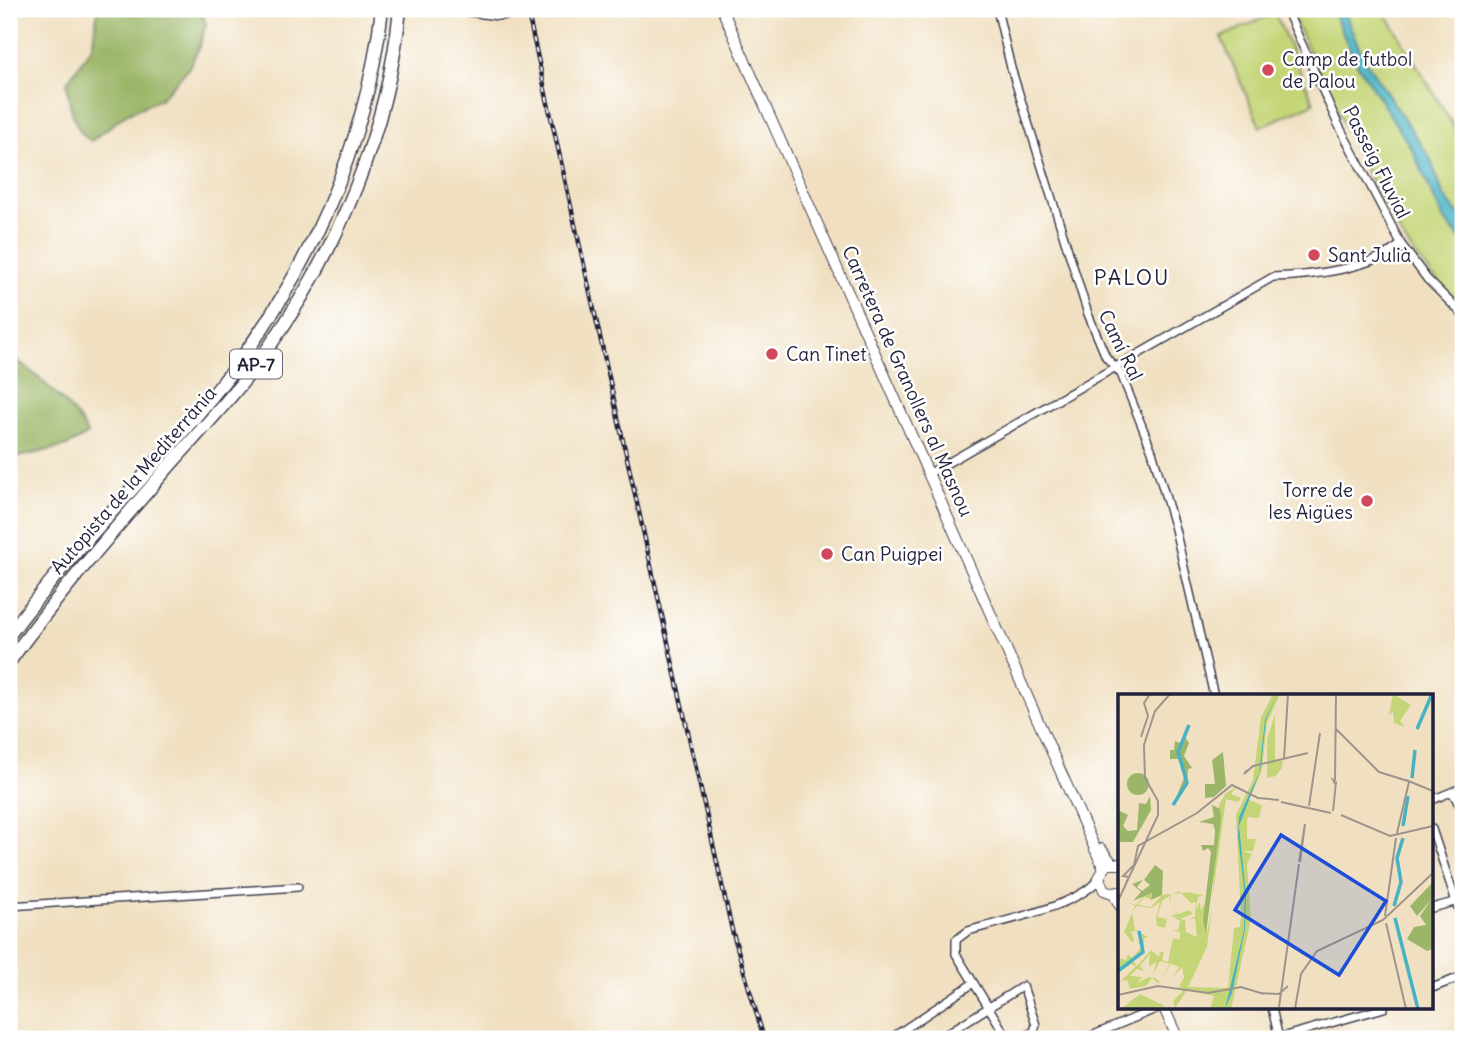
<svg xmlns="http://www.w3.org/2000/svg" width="1472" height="1048" viewBox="0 0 1472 1048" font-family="Delius,sans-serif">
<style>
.green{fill:#c4d577;stroke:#737c59;stroke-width:2}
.forest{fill:#9bb668;stroke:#5e6c52;stroke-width:2}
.water{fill:#46b2c3;stroke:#346a7f;stroke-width:2}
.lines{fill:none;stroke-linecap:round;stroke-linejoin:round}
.street-tunnel{stroke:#c7baa6;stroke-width:7;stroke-dasharray:7 3.5;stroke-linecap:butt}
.street-casing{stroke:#413e4f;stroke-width:10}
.secondary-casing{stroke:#413e4f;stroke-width:12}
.highway-casing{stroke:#413e4f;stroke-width:15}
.street{stroke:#fff;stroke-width:7}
.secondary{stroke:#fff;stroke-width:10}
.highway{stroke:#fff;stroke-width:12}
.rail-casing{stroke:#22223b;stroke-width:4.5}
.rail{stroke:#fff;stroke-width:2;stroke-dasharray:5;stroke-linecap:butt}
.poi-dot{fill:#d1495b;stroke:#fff;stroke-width:2.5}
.labels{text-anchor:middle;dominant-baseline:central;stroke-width:5;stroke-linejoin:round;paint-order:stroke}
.shield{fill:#fff;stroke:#646476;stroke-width:2}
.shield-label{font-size:18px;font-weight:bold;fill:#22223b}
.poi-label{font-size:19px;fill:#22223b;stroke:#fff;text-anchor:start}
.street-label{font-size:19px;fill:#22223b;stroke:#fff}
.neighbourhood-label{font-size:21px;letter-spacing:2px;fill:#22223b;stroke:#fff}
.inset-river{fill:none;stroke:#46b2c3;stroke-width:3.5}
.inset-road{fill:none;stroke:#9e948b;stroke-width:2}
.view{fill:#1d4ed8;fill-opacity:0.15;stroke:#1d4ed8;stroke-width:3.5}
.inset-edge{fill:none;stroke:#22223b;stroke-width:3.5}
</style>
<rect width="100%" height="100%" fill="#fff"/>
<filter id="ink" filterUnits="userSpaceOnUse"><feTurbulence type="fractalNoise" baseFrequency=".0143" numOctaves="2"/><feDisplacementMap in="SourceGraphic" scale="14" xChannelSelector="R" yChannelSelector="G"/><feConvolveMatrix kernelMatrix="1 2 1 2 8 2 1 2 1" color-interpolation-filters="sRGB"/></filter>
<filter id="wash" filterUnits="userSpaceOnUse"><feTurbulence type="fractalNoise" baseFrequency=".00686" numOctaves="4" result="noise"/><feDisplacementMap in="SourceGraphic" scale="28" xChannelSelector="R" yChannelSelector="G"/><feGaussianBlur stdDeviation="1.57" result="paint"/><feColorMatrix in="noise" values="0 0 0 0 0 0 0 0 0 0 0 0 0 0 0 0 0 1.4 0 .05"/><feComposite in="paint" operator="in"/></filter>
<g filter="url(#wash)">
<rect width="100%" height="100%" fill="#f0e0c1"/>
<path class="green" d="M1288,9H1332L1354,59L1413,151L1443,219L1463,242V308C1444,286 1423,268 1407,244C1359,170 1330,86 1288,9Z
M1343,9H1383L1463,142V220L1444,197L1430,158L1363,57Z
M1275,13L1314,103L1260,127L1221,37Z"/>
<path class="forest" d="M98,9H199L206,23L199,48L188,69L160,99L126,114L91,141C72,130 69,102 67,82L92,47Z
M9,356C26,363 84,417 87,435L67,446L9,459Z"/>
<path class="water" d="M1332,9H1343L1363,57L1430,158L1444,197L1463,220V242L1443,218L1413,151L1354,59Z"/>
</g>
<g filter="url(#ink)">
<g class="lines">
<path class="street-tunnel" d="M519,14L537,10"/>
<defs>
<path id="street" d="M445,9L498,16L519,14
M997,9L1011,68L1088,314L1106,357L1121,374L1152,451L1175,529L1214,696
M1286,9L1337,122L1401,244L1427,279L1463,315
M1463,9V10
M537,10L541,9
M930,473L1273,277C1309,276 1373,269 1401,244
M1453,793L1463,812
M1432,800L1463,787
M1432,829L1463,923
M9,906L298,887
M1432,908L1454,902
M1432,988L1463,976
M1272,1008L1279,1039
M1278,1038L1384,1008
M890,1039L972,984
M938,1039L1023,986L1036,1025L1034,1031L1021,1039
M1008,1039L956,954V940L968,931C1001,921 1081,906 1099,878
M1084,1039L1158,1008"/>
<path id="secondary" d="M722,9L1103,867
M1101,849L1112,863
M1120,864H1107L1099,878L1104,890L1113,893L1120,892
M1113,893L1120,906
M1164,1008L1178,1039"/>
<path id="highway" d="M9,635C74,546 154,471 222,384C308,275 366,147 382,9
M9,662C59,593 115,529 170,465C204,427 240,389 269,347C339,248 388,130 400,9"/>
</defs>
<use href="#street" class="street-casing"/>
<use href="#secondary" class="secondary-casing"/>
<use href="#highway" class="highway-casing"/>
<use href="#street" class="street"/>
<use href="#secondary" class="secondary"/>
<use href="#highway" class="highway"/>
<defs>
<path id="rail" d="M527,9L732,930L764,1039"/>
</defs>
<use href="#rail" class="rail-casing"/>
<use href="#rail" class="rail"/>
</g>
</g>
<g class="poi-dot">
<circle cx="1268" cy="70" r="7"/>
<circle cx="1314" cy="255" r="7"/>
<circle cx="772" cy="354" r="7"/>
<circle cx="1367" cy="501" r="7"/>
<circle cx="827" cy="554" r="7"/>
</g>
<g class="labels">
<rect class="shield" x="230" y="349.5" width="52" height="29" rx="5"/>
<g class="shield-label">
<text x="256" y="364">AP-7</text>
</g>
<g class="poi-label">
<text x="1282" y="59">Camp de futbol<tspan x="1282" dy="22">de Palou</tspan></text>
<text x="1328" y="255">Sant Julià</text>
<text x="786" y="354">Can Tinet</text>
<text x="1353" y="490" text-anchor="end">Torre de<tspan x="1353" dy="22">les Aigües</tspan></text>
<text x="841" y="554">Can Puigpei</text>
</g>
<g class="street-label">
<text transform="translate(1377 162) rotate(63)">Passeig Fluvial</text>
<text transform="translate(1121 345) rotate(64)">Camí Ral</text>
<text transform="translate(908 381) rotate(66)">Carretera de Granollers al Masnou</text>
<text transform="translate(133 480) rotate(-49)">Autopista de la Mediterrània</text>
</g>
<g class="neighbourhood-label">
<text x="1132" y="277">PALOU</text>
</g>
</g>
<g transform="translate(1118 694)">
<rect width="315" height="315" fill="#f0e0c1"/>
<path d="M155,0H162L149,29L144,76L131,106L144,111L141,124L130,123L129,127V145H138L135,157H125L134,160L129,170L133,225L113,315H92L96,302L69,296L57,314L55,307L65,297L61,292L66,284L64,273L55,283L61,273L53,270L42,286L52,270L42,267L35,281L38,268L31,273L32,260L22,272L26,277L19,275L12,282L24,283L19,289L31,283L37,284L41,287V290L34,284L28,292L12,295L9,286L3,287L18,272L13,270L0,279V264L8,266L10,260L14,264L25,251L19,249L25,248L20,236L13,238L16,245L15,249L6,238L17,212L12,209L18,211L25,203L34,199L33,205L26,203L20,211L33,213L44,201L73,198V190V199L86,201L80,203L78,215L82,208L83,217L85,212L86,210L89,239L94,213L89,253L70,293L110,294L116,234L122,233L123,223L118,121L135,86L143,23ZM61,197L73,209L78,208L77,222L71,226L77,224L79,243L68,238L67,226L62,225L74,220L72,216L60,220L56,212L59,220L53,221L62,227L60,236H53L51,243L49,252L53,236L62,238V246L55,244L50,268L44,266L46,259L42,257L41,263L33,256L19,272L15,267L26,256V244L30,243L17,236L14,218L19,212L33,214L42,208L38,224L39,232L47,234L49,225L39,223L44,207L51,202L53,210L52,201ZM275,0L293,11L282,27L287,33L276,29L275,18L271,21ZM157,20V67L165,66L164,74L158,82L149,84V45ZM119,92L113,100L123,104L120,108L108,105L94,206L101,111L107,100ZM22,300L45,311L48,315H3Z" fill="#c4d577" fill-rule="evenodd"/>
<path d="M67,43L71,49L66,62L74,74L70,75L69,91L55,111L68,79L61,65H52V56H56L57,47L62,49ZM105,58L108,92L96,103L87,104V90H97L94,66ZM9 90a11 11 0 1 1 22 0a11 11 0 1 1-22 0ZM32,102L33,116L15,148H2L0,116L10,121L5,132L10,137L19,136L21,109L28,110ZM94,111L102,115L103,125L88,239L85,226L93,158L90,154L85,157L83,151H96L97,136L95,130L81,128L96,123ZM37,171L45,177L44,201L33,206L34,199L15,207L23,198L14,190L25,186L19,193L24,197L32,191L26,186ZM315,188V255L309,257L289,245L296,233L308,231L302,222L313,206L299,222L292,212Z" fill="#9bb668"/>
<path d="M159,0L148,26L143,71L141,80L121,132L128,201L127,235L114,299L107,315L126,236L127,202L120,142L121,123L141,79L147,26Z" fill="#46b2c3"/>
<path class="inset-river" d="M299,35L314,0M294,84L297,56M55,111L69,89L60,58L71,31M285,132L290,102M276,212L283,188L279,164L285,144M277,224L300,315M0,277L25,258L21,237"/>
<path class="inset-road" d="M217,34L261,78L290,87M23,43L30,22L26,9L32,0M166,65L170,0M129,76L126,80L135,72L190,59M217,86L218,0M288,86L315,97M163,108L213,119M191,112L202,39M215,117L218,88L215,86L217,90M223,121L272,142L315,132M279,139L291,88M181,168L187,130L182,168M8,189L11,183L5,182L16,171L20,152L79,119L114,91L140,104L161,106M0,207L40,121V107L27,84L26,51L37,17L52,0M267,222L278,144M268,229L288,315M142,299L161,300L170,292M0,301L40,292L90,299L123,293L146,300M161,313L181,170M177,315L183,280L199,257L265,226L315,179"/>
<path class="view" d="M163,141L268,207L221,281L117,216Z"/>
<rect width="315" height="315" class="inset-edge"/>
</g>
<rect width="1472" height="1048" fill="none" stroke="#fff" stroke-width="35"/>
</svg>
